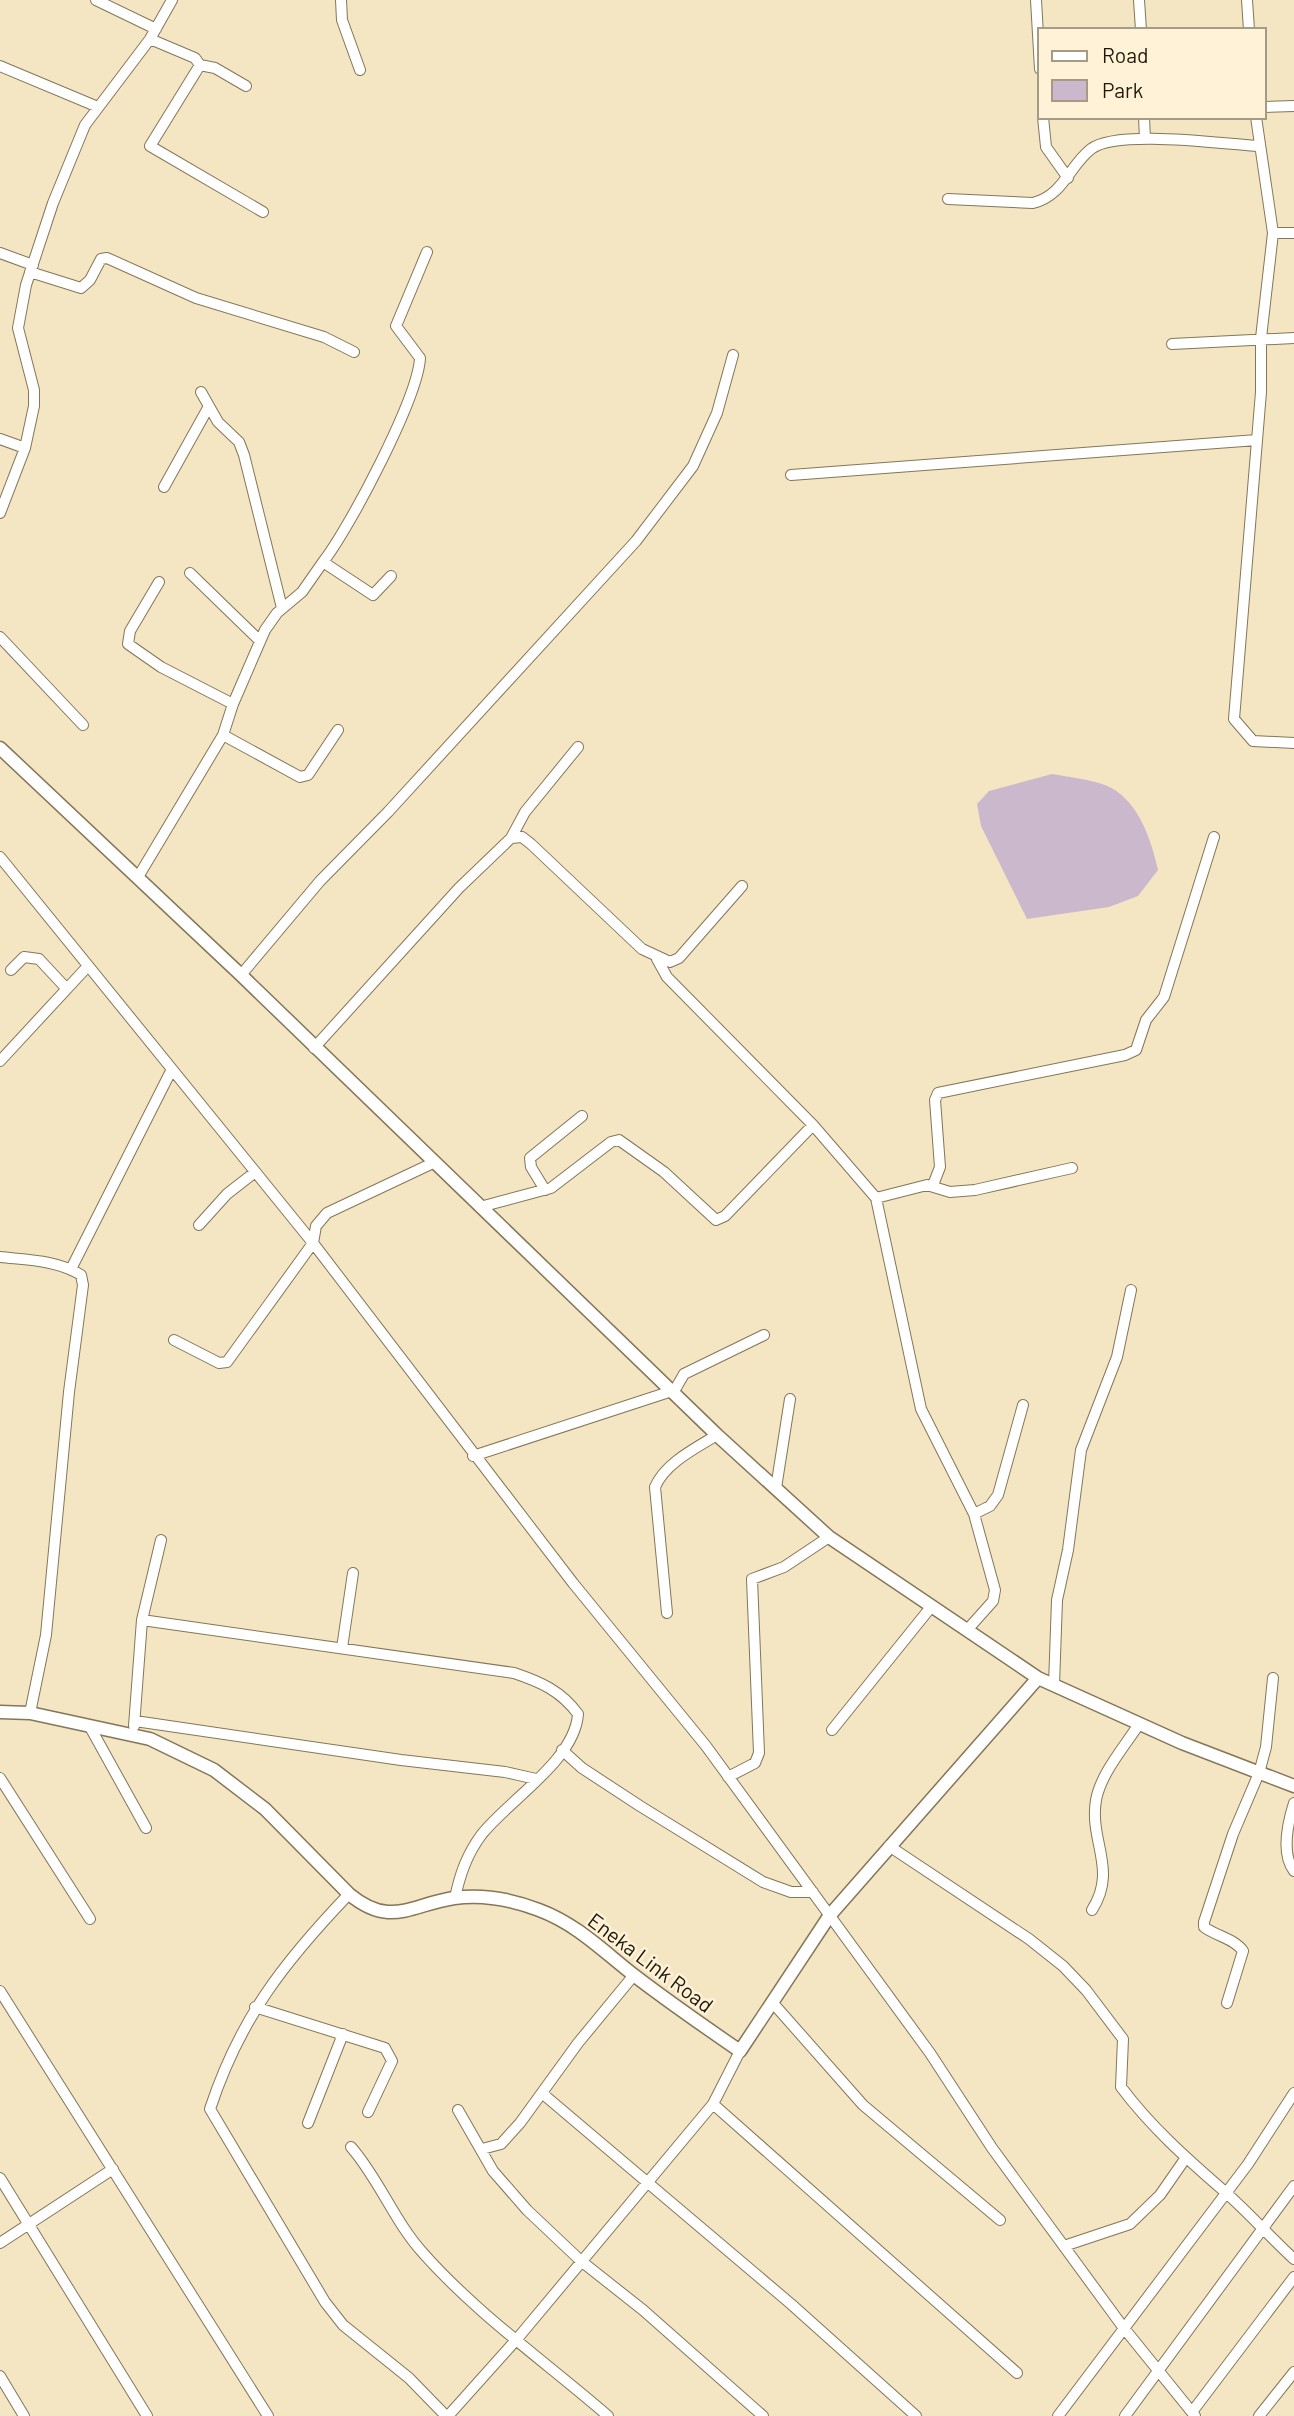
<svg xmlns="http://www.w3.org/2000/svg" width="1294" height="2416" viewBox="0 0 1294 2416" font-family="Barlow,sans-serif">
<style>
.green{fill:#cbb8cc}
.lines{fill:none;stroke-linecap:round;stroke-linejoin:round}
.minor-casing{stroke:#847657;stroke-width:12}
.tertiary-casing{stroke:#847657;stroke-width:15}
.minor{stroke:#fff;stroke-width:10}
.tertiary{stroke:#fff;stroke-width:12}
.labels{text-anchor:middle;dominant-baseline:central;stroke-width:5;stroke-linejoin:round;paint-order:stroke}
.street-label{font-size:21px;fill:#1d180b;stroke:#fff2d7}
</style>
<rect width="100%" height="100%" fill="#f4e5c3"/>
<path class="green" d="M1052,774C1069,777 1089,779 1105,785C1138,798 1151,839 1158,870L1138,896L1109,907L1027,919L981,826L977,804L989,791Z"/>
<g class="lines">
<defs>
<path id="minor" d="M96,0L156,29
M341,0L342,20L360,70
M1036,0L1040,69
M1139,0L1141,30
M1247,0L1249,30
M150,39L195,58L200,65L150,146L263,212
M200,65L215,68L246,86
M0,66L98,107
M1264,107L1294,106
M1043,117L1046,147L1068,178
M1144,117L1145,139
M1256,117L1273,233L1261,338V392L1234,719L1253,741L1294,743
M948,199L1033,203C1064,195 1069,166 1091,149C1117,129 1223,144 1258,146
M1273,233H1294
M0,253L33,265
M30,272L81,288L90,280L101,259L107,258L196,298L324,337L354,352
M1172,344L1294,338
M201,392L218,422L239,442L244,455L282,608
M0,439L25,448
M791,475L1257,440
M164,487L208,408
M0,513L25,448L34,406V390L18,328L26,285L53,203L85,125L150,39L172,0
M323,562C349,529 418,398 420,358L396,326L427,252
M190,573L260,641
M159,582L130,631L128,644L161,667L233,704
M0,637L83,725
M223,735L300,777L308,775L338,730
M511,838L525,812L578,747
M0,857L313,1243L573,1583L706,1746L930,2053L992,2148L1123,2327L1195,2416
M138,877L223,735L233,704L265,630L277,613L302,592L323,562L373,595L391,576
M657,959L667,977L813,1125L876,1198L921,1409L974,1514L995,1590L993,1601L968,1629
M11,970L24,957L39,959L66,988
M241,975L320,881L388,812L636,541L693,466L717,413L733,355
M314,1048L459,888L511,838L522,837L531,844L642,949L670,962L679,958L742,886
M0,1061L88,966
M933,1185L940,1167L935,1100L938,1093L1125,1055L1136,1050L1146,1020L1164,997L1214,837
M545,1190L531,1167L530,1158L582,1116
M876,1198L927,1185L950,1192L975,1190L1072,1168
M480,1207L551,1188L611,1142L619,1140L664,1172L716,1220L725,1216L813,1125
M199,1225L227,1194L254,1173
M0,1257C27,1260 57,1260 81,1275L83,1285L69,1392L46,1635L30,1713
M71,1269L172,1069
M174,1340L219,1363L227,1362L313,1243L316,1226L327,1213L433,1163
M673,1393L684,1374L764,1335
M473,1456L672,1391
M776,1488L790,1399
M974,1514L990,1506L998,1495L1023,1405
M667,1613L655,1487C665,1463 696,1448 717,1435
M142,1620L514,1673C541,1682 561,1691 578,1714C575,1760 509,1800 482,1834C467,1854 460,1874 455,1898
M342,1648L353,1573
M1054,1685L1057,1600L1068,1550L1081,1450L1117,1357L1131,1290
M135,1721L401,1760L505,1772L536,1779
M134,1726L142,1620L161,1540
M90,1727L146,1828
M832,1730L931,1607
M562,1750L582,1768L640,1806L763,1882L791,1892H813
M728,1777L755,1763L759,1753L752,1579L784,1567L829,1537
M0,1778L90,1919
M1294,1803C1288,1822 1281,1854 1294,1871
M889,1846L1029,1939L1063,1966L1086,1990L1123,2039L1121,2087C1151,2127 1186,2158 1224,2191C1248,2212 1270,2237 1294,2259
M349,1894C284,1962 240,2018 210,2109L325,2302L343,2325L409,2378L446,2416
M1092,1910C1118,1869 1089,1842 1096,1800C1101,1773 1125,1746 1139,1724
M0,1991L268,2416
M772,2002L863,2105L1000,2220
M1227,2003L1243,1951C1235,1939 1216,1936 1204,1927V1922L1233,1834L1259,1773L1266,1747L1273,1678
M255,2007L385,2048L392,2061L368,2112
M543,2094L791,2304L916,2416
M713,2104L1017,2373
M458,2110L493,2171L527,2210L581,2261L643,2310L763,2416
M308,2123L343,2034
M351,2147C379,2179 394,2221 423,2253C477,2314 547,2363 608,2416
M482,2149L501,2144L520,2123L578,2043L634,1975
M0,2178L147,2416
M0,2243L113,2169
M1064,2246L1130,2224L1160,2195L1185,2159
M0,2376L24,2416
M1192,2412L1294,2277
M448,2416L517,2339L713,2104L740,2051
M1058,2416L1248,2164L1294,2093
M1125,2416L1294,2186
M1259,2416L1294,2372"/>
<path id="tertiary" d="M0,748L241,975L717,1435L829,1537L1038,1678L1182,1743L1294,1786
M0,1712L30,1713L150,1739L214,1770L265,1809L349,1894C390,1928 410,1905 454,1898C482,1894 513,1900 539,1910C577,1924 604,1952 635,1976C669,2002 705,2027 740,2051L830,1915L1038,1678"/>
</defs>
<use href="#minor" class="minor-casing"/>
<use href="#tertiary" class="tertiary-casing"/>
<use href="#minor" class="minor"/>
<use href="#tertiary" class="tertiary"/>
</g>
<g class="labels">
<g class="street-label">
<text transform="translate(651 1962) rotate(37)">Eneka Link Road</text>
</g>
</g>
<rect x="1038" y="28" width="228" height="91" fill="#fff2d7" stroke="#a59b85" stroke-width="2"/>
<rect x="1052" y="51" width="35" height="10" fill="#ffffff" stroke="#a59b85" stroke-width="2"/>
<text x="1102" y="63" font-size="21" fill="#1d180b">Road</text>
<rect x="1052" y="80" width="35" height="21" fill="#cbb8cc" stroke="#a59b85" stroke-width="2"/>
<text x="1102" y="98" font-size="21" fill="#1d180b">Park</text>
</svg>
